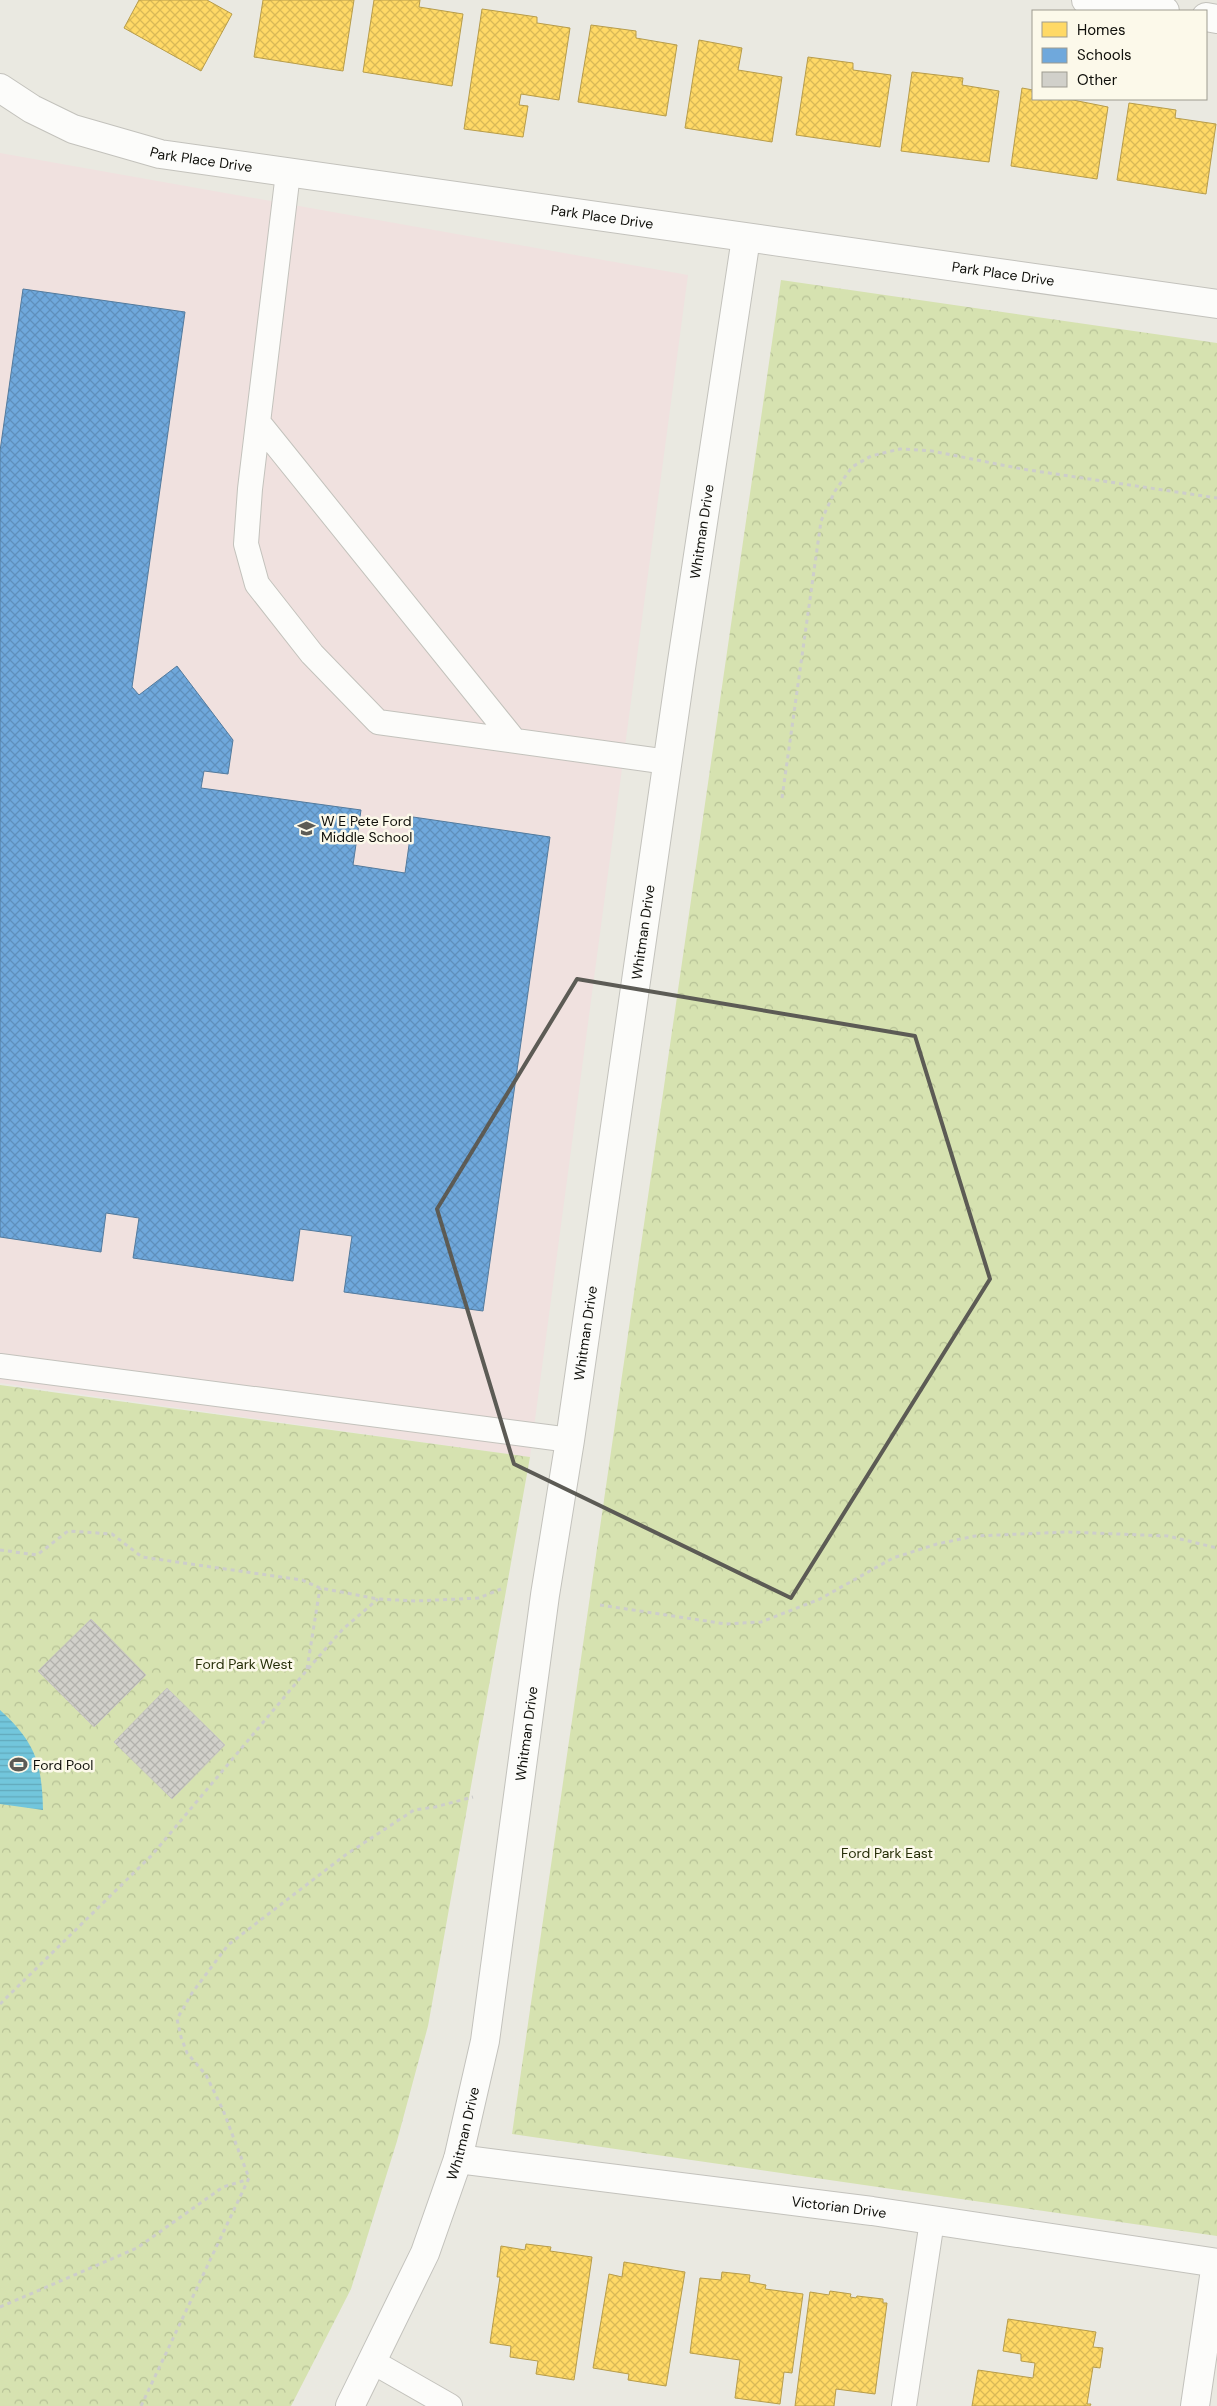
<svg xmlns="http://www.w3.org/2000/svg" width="1217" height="2406" viewBox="0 0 1217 2406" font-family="'DM Sans',sans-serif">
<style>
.education{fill:#f0e1df}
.park{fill:url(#park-crowns)}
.water{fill:url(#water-rules)}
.homes{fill:url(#homes-cross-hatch);stroke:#b79c4a}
.schools{fill:url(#schools-cross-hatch);stroke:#527a9d}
.building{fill:url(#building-cross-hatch);stroke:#c7c6c0}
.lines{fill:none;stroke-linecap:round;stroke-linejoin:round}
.service-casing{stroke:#c3c2bc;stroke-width:26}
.minor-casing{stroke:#c3c2bc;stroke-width:30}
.tertiary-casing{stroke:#c3c2bc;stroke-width:30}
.path{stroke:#cdcdcb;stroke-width:3;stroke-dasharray:4 4;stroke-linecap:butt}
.service{stroke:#fcfcfa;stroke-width:24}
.minor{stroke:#fcfcfa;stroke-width:28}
.tertiary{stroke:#fcfcfa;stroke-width:28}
.marked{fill:none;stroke:#5c5b55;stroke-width:4;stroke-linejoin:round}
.labels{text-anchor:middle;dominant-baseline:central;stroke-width:5;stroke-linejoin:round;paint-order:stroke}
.street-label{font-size:14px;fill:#0f0f0a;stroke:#fcf9ea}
.poi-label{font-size:14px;fill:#0f0f0a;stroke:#fcf9ea;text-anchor:start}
.park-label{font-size:14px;fill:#262e08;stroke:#fcf9ea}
</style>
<defs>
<pattern id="park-crowns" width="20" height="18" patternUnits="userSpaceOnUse" patternTransform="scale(1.25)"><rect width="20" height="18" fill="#d6e2b0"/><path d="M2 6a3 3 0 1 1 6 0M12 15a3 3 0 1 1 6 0" fill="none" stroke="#b6c196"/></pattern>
<pattern id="water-rules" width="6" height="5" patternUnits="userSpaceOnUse" patternTransform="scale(1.25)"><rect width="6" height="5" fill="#72c6dc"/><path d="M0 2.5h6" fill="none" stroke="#62a9bb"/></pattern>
<pattern id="homes-cross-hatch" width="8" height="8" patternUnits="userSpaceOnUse" patternTransform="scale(1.25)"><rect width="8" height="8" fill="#ffd966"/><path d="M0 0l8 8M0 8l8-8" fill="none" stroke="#d9b957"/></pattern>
<pattern id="schools-cross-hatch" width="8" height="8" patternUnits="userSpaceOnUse" patternTransform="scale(1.25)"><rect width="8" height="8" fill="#6fa8dc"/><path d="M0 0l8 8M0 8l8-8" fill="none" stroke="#5f8fbb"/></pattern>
<pattern id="building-cross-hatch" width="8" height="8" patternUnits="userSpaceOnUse" patternTransform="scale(1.25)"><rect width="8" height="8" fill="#d1d0ca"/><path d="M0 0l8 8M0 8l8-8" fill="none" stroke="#b2b1ac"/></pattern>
</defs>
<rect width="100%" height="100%" fill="#eae9e1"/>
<path class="education" d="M0,153L688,275L530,1457L0,1383Z"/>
<path class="park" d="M781,280L1217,343V2236L512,2134Z
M0,1385L530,1457L428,2026L397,2141L351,2289L291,2406H0Z"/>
<path class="water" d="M0,1710C35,1742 42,1763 43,1810L0,1804Z"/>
<path class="homes" d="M139,0H207L232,14L201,71L124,28Z
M263,0H354L343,71L254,57Z
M374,0H420L419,7L463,14L452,86L363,72Z
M482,9L537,17V23L570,28L559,100L521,94L519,105L528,106L523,137L464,129Z
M591,25L636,31V38L677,45L666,116L578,102Z
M699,40L742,48L738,70L782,77L772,142L685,128Z
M808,57L853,63V70L891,75L880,147L796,135Z
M912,72L963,78L962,85L999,91L989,162L901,151Z
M1022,88L1033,90V99H1068L1108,107L1097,179L1011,166Z
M1129,103L1176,110L1175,118L1216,124L1206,194L1117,180Z
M526,2244L551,2247L550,2251L592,2257L574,2380L536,2374L538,2361L510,2357L511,2346L490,2343L500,2277H497L501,2246L525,2250Z
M624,2262L685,2272L666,2386L628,2380L629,2374L593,2368L609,2274L622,2277Z
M722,2272L750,2275L749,2282L766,2285L765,2289L803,2294L792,2373L784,2372L780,2404L735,2398L740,2360L690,2353L700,2278L721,2280Z
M830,2291L851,2294L850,2297L856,2298L857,2296L883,2299V2303H887L875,2394L836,2389L834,2406H795L810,2292L829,2295Z
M1008,2319L1096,2332L1093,2347L1103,2348L1100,2368L1093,2367L1087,2404H1091L1090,2406H972L978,2370L1033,2378L1035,2363L1021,2361V2354L1003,2351Z"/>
<path class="schools" d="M23,289L185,312L132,687L139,695L177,666L233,740L228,774L204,771L201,788L361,810L353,865L405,873L413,817L550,837L483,1311L344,1292L352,1236L300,1229L293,1281L133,1258L139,1218L106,1213L101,1252L0,1237V451Z"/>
<path class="building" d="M91,1619L146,1675L94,1727L38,1671Z
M167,1688L225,1745L172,1799L114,1742Z"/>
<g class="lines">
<defs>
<path id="service" d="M288,173L250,489L246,544L257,584L312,654L378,722L668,762
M258,422L514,740
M0,1366L570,1440
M373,2362L450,2406
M904,2406L932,2221"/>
<g id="minor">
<path d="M1086,0L1165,11"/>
<path d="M1206,17L1217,19"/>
<path id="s1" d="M458,2159L872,2211L1217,2263"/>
<path d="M1195,2406L1216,2263"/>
</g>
<g id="tertiary">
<path id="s2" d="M0,88L32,109L73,129L160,154L1217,304"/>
<path id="s3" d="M350,2406L425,2253L458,2159L485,2041L545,1595L570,1440L681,668L746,238"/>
</g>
</defs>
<use href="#service" class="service-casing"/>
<use href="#minor" class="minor-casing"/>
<use href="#tertiary" class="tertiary-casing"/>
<path class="path" d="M782,798L821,521L835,491L852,467L871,456L900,449L932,451L1022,469L1217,498
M0,1550L37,1555L68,1531L112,1534L142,1557L302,1580L320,1588L378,1599L416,1601L479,1598L501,1589
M600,1605L726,1624L761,1622L820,1599L893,1558L937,1544L975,1536L1067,1532L1168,1536L1217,1548
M307,1669L320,1588
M0,2004L152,1855L307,1670L343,1629L378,1599
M0,2307L137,2248L223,2187L249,2179
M141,2406L249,2178L223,2110L206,2075L187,2053L181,2037L177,2019L192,1993L228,1945L344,1856L414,1810L435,1807L473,1797"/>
<use href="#service" class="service"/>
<use href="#minor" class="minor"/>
<use href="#tertiary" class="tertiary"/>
</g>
<path class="marked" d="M577,979L915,1036L990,1279L791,1598L514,1464L437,1209Z"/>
<defs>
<symbol id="school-bare" viewBox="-9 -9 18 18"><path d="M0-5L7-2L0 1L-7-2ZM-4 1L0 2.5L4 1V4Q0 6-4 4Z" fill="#5c5b55" stroke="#fcf9ea" stroke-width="2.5" paint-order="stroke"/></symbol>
<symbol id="stadium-bare" viewBox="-9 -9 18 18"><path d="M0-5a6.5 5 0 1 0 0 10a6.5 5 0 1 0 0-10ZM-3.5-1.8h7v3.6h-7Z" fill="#5c5b55" stroke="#fcf9ea" stroke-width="2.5" paint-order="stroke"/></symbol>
</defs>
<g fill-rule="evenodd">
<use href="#school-bare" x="294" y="816" width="25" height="25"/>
<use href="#stadium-bare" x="6" y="1752" width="25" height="25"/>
</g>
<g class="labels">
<g class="street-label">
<text stroke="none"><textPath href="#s2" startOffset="216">Park Place Drive</textPath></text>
<text stroke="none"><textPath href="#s2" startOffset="621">Park Place Drive</textPath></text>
<text stroke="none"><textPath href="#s2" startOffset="1026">Park Place Drive</textPath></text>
<text stroke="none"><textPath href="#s3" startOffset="1916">Whitman Drive</textPath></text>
<text stroke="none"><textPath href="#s3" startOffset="1511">Whitman Drive</textPath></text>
<text stroke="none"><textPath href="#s3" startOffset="1106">Whitman Drive</textPath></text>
<text stroke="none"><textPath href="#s3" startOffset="701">Whitman Drive</textPath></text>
<text stroke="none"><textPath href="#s3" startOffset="296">Whitman Drive</textPath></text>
<text stroke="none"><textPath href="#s1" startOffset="384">Victorian Drive</textPath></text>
</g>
<g class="poi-label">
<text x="321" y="821">W E Pete Ford<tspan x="321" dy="16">Middle School</tspan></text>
<text x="33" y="1765">Ford Pool</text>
</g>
<g class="park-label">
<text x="244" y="1664">Ford Park West</text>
<text x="887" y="1853">Ford Park East</text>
</g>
</g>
<rect x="1032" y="10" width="175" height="90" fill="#fcf9ea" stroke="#9d9b90"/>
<rect x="1042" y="22" width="25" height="15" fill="#ffd966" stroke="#9d9b90"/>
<text x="1077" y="35" font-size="15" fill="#0f0f0a">Homes</text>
<rect x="1042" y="48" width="25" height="15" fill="#6fa8dc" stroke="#9d9b90"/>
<text x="1077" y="60" font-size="15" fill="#0f0f0a">Schools</text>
<rect x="1042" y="72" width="25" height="15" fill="#d1d0ca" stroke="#9d9b90"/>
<text x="1077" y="85" font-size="15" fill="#0f0f0a">Other</text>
</svg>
